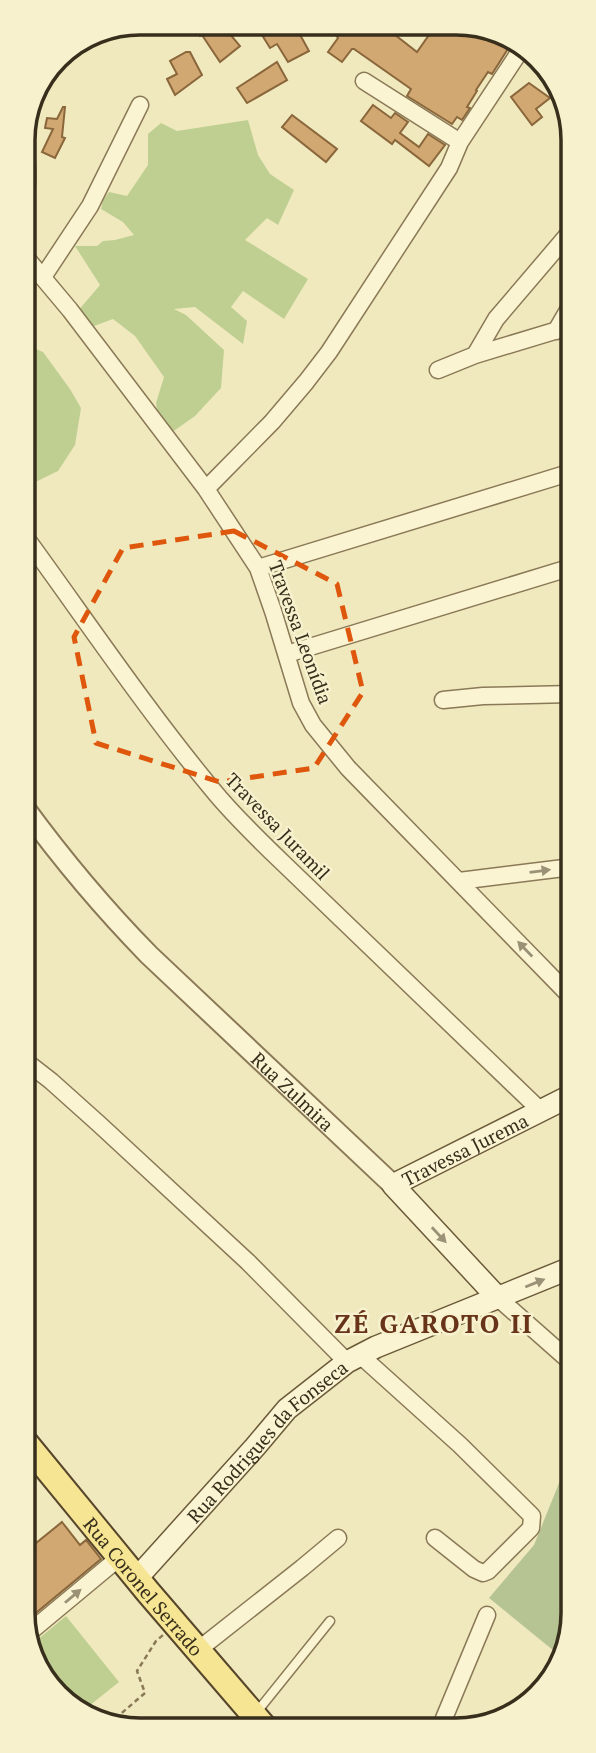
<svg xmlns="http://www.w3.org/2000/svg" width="596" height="1753" viewBox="0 0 596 1753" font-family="'PT Serif',serif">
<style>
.green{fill:#bfcf92}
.cemetery{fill:#b6c392}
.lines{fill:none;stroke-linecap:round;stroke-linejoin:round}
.stream{stroke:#69908c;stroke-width:3.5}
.building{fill:#d1a772;stroke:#8a663b;stroke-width:2}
.service-casing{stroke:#8a7956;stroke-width:11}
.minor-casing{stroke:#8a7956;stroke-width:19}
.tertiary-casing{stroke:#8a7956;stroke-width:23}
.secondary-casing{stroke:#6b5a39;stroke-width:24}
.primary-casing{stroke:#57462b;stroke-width:28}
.path{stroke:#8a7956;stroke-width:2.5;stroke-dasharray:5 3.5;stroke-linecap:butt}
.service{stroke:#fbf4d2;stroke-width:8}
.minor{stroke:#fbf4d2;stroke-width:16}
.tertiary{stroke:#fbf4d2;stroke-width:19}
.secondary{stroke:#fbf4d2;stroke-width:21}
.primary{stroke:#f6e693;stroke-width:24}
.oneway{fill:#9a9177}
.marked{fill:none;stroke:#df570d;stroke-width:5;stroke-dasharray:14 9;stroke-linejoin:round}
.labels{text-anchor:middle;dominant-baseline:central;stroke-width:5;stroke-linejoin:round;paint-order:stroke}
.street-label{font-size:19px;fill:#382e1c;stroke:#f7f1ce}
.district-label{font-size:26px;font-weight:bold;letter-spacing:2px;fill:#673419;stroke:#f7f1ce}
.rim{fill:none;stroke:#382e1c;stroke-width:3.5}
</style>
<rect width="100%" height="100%" fill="#f0e9be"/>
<path class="green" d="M248,120L258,155L270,174L294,190L278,225L267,218L245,240L308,279L284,319L243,291L231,307L247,321L243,344L195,307L174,309L186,315L224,350L221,388L195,416L171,433L159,421L156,403L164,377L135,336L113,319L94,326L77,312L100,285L75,246H97L103,241L115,240L134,235L123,222L101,209L103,200L109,192L127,196L148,165V134L161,123L177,131Z
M23,344L43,352L70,389L81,408L75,445L58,471L23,488Z
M66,1616L119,1682L84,1710L31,1645Z"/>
<path class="cemetery" d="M573,1456V1620L559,1655L489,1598L534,1545L568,1461Z"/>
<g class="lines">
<path class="stream" d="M43,1670L67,1701"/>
</g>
<path class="building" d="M191,23H216L218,26L224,27L240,46L220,62L202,35L200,36Z
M262,24H310L298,31L309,51L288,62L277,44L270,48L259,30L264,27Z
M328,24H354L360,33L368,24H381L417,52L431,32L420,25H479L511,44L492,74L488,72L476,90L477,91L467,107L470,108L462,120L457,117L452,124L407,96L411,89L354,49H352L342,62L328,52L338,38Z
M186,52H190L202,75L175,95L167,79L177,74L170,61Z
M531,53L539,57L553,84L551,85L527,60Z
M277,62L287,80L247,103L237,88Z
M529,83L550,98L536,109L542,117L532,125L511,97Z
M373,105L391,118L395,113L408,122L400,133L419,147L428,134L445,145L429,166L395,140L392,144L361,121Z
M63,107H65L62,137L65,138L55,158L42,152L53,129L45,128L47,118L57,119Z
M292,115L337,149L326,162L282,127Z
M62,1522L80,1545L86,1540L101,1559L25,1622V1552Z"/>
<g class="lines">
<defs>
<path id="service" d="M256,1713L330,1621"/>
<path id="minor" d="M364,81L460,142
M23,209C30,184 27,157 23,131
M23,254L70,310L206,489L258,568L273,611L301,703L313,725L348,768L572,998
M43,277L90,206L140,105
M556,331L571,305
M475,355L496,319L571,231
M438,370L475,355L571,326
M206,489L272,422L306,382L329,352L449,168L460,142L522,48
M24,535C86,620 145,708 212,789C233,815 258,839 282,862L541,1111
M258,568L572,472
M287,654L572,567
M443,700L483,696L572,694
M459,881L572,867
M24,1060L51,1081L99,1124L248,1262L347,1362
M497,1297L573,1364
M360,1355L460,1445L532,1516L531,1528L488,1571L483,1573L474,1569L435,1538
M25,1636L120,1557
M198,1650L302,1568L338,1538
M440,1728L487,1615"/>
<g id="tertiary">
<path id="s1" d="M24,807C62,859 104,909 149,955L393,1185"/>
</g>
<g id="secondary">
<path id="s2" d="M497,1297L393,1185L572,1095"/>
<path id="s3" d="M137,1578L255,1447L287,1409L347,1362L376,1347L573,1267"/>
</g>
<g id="primary">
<path id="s4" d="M25,1442L148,1592L265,1728"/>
</g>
</defs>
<use href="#service" class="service-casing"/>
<use href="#minor" class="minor-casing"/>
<use href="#tertiary" class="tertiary-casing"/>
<use href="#secondary" class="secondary-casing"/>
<use href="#primary" class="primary-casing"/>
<path class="path" d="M109,1724L145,1693L137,1671L156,1641L163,1635"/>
<use href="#service" class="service"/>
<use href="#minor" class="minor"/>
<use href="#tertiary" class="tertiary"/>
<use href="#secondary" class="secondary"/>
<use href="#primary" class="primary"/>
</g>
<defs><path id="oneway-solid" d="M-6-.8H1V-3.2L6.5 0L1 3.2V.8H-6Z" transform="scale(1.75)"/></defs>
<g class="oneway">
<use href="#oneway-solid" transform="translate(540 871) rotate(-7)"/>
<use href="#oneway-solid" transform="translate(525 949) rotate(-134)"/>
<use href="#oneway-solid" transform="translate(439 1235) rotate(47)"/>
<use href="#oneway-solid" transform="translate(535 1283) rotate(-22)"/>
<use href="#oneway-solid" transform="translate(73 1596) rotate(-40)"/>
</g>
<path class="marked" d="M234,531L337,584L363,692L314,768L220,782L96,743L74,637L123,548Z"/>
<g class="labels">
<g class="street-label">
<text transform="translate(301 632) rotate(70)">Travessa Leonídia</text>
<text transform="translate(278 826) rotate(46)">Travessa Juramil</text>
<text stroke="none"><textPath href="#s1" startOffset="392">Rua Zulmira</textPath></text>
<text stroke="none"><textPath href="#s2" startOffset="233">Travessa Jurema</textPath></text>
<text stroke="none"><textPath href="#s3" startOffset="189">Rua Rodrigues da Fonseca</textPath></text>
<text stroke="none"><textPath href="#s4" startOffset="187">Rua Coronel Serrado</textPath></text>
</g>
<g class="district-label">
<text x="434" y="1323">ZÉ GAROTO II</text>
</g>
</g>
<path d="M0 0H596V1753H0ZM140 35H456A105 105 0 0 1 561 140V1613A105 105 0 0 1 456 1718H140A105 105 0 0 1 35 1613V140A105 105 0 0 1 140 35Z" fill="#f7f1ce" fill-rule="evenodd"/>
<path class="rim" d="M140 35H456A105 105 0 0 1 561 140V1613A105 105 0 0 1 456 1718H140A105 105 0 0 1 35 1613V140A105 105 0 0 1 140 35Z"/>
</svg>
